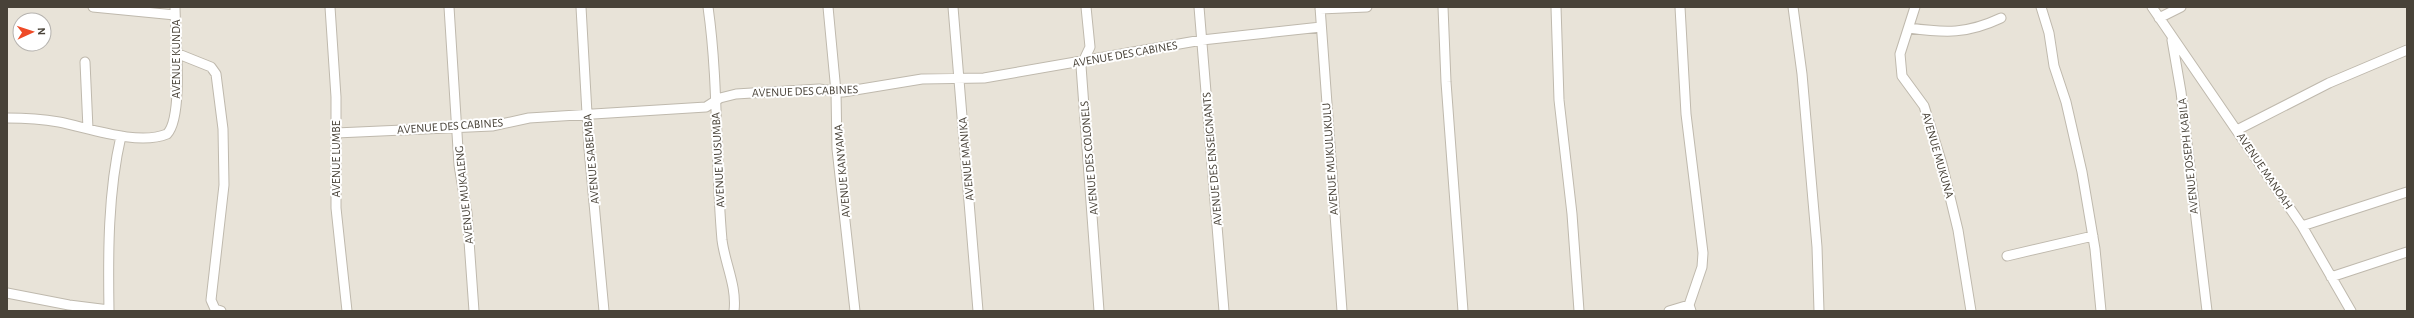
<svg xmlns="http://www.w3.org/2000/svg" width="2414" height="318" viewBox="0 0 2414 318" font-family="'Alegreya Sans',sans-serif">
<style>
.residential{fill:#e8e3d8;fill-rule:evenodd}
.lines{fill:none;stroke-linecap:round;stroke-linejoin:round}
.minor-casing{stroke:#bfb9ad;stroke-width:11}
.minor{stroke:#fff;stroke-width:9}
.labels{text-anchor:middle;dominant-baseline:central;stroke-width:4;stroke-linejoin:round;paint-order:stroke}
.street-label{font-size:12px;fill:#484238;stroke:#fff}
</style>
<rect width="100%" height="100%" fill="#f4f1ea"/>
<path class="residential" d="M7,7H2407V311H7ZM20,20H44V44H20Z"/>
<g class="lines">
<defs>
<path id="minor" d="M93,7L175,15
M330,7L336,97V208L347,311
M449,7L459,165L467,213L474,311
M581,7L589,149L604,311
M708,7C719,84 715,163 722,240C725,264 737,286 734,311
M828,7L836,92L837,149L855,311
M953,7L978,311
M1086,7L1090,47L1081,66L1099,311
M1199,7L1224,311
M1320,7L1342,311
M1443,7L1446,82L1463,311
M1556,7L1559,100L1572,214L1579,311
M1680,7L1686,114L1703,253L1702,267L1689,305L1691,311
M1793,7L1802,74L1817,247L1819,311
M1915,7L1900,54L1902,76L1924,106L1942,164L1958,230L1971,311
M2041,7L2049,33L2054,66L2066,102L2082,172L2095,249L2101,311
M2152,7L2302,226L2351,311
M1320,9L1367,7
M2159,18L2181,7
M1909,28C1946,33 1967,34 2001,18
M2172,40L2181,92L2207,311
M176,53L211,67L216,74L223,129L224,185L211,300L215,309L221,311
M85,62L88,129
M7,118C24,118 42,119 59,122C89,128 138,146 167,134C184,117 175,33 175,7
M2237,130L2329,83L2407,50
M336,133L492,126L529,118L706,107L720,98L736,94L819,89L843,92L922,79L984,78L1202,40L1321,27
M2302,226L2407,192
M2007,256L2093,236
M2331,277L2407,252
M7,293L69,305L109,310
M109,311C108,253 108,192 121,136
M1669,311L1689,305"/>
</defs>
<use href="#minor" class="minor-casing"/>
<use href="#minor" class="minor"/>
</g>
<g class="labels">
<g class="street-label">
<text transform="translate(1125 54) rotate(-10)">AVENUE DES CABINES</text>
<text transform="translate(176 59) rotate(-90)">AVENUE KUNDA</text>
<text transform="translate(805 91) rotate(-2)">AVENUE DES CABINES</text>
<text transform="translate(450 126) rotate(-4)">AVENUE DES CABINES</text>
<text transform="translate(1938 155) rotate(74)">AVENUE MUKUNA</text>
<text transform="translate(2188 156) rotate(-96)">AVENUE JOSEPH KABILA</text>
<text transform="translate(1089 158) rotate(-95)">AVENUE DES COLONELS</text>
<text transform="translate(336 159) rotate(-90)">AVENUE LUMBE</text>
<text transform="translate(591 159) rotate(-95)">AVENUE SABEMBA</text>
<text transform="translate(966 159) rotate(-95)">AVENUE MANIKA</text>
<text transform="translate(1212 159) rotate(-95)">AVENUE DES ENSEIGNANTS</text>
<text transform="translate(1330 159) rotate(-94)">AVENUE MUKULUKULU</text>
<text transform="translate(718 160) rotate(-93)">AVENUE MUSUMBA</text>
<text transform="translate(842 171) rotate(-95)">AVENUE KANYAMA</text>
<text transform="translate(2265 171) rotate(56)">AVENUE MANOAH</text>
<text transform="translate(464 195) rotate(-96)">AVENUE MUKALENG</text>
</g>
</g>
<rect width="2414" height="318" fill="none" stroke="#484238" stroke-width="16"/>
<g transform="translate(32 32) rotate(87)"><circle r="19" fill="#ffffff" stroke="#b6b3af"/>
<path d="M0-3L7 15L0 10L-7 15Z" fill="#ee4a27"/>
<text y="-6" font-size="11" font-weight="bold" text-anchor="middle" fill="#484238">N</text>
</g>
</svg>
